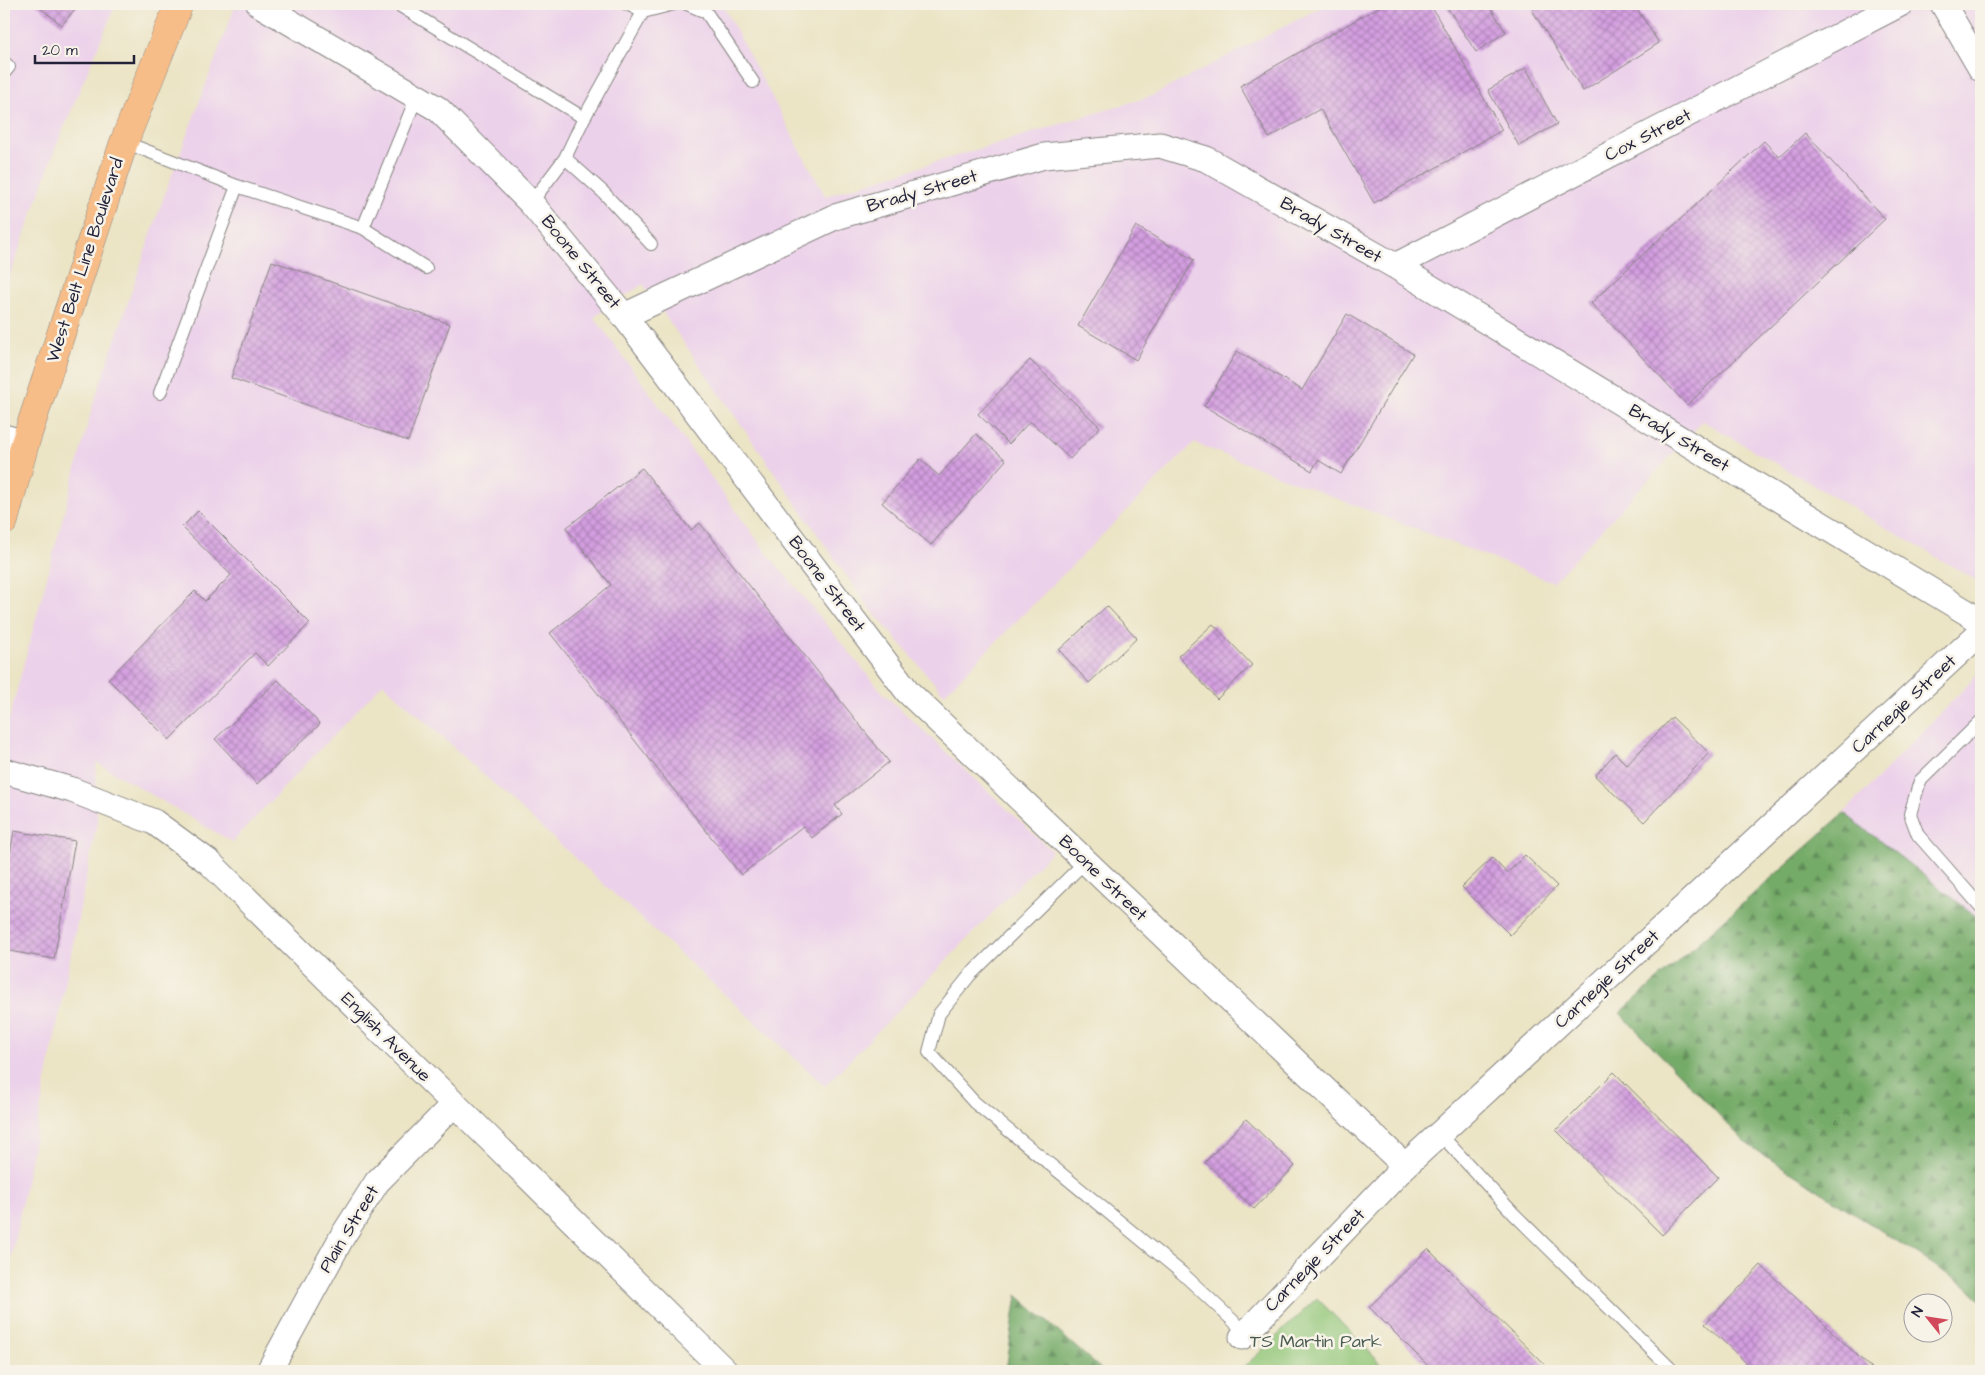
<svg xmlns="http://www.w3.org/2000/svg" width="1985" height="1375" viewBox="0 0 1985 1375" font-family="'Architects Daughter',sans-serif">
<style>
.built{fill:#ecd1ea}
.forest{fill:url(#forest-firs);stroke:#4b6652}
.park{fill:#91c677;stroke:#5a7459}
.building{fill:url(#building-cross-hatch)}
.lines{fill:none;stroke-linecap:round;stroke-linejoin:round}
.service-casing{stroke:#868380;stroke-width:14}
.minor-casing{stroke:#868380;stroke-width:27}
.primary-casing{stroke:#868380;stroke-width:29}
.service{stroke:#fff;stroke-width:12}
.minor{stroke:#fff;stroke-width:25}
.primary{stroke:#f7bd88;stroke-width:28}
.labels{text-anchor:middle;dominant-baseline:central;stroke-width:5;stroke-linejoin:round;paint-order:stroke}
.street-label{font-size:18px;fill:#22223b;stroke:#f7f3e8}
.park-label{font-size:18px;fill:#495b50;stroke:#f7f3e8}
</style>
<defs>
<pattern id="forest-firs" width="22" height="20" patternUnits="userSpaceOnUse" patternTransform="scale(1.25)"><rect width="22" height="20" fill="#74ab68"/><path d="M5 1l3.5 6h-7zM16 11l3.5 6h-7z" fill="#5f8b57"/></pattern>
<pattern id="building-cross-hatch" width="8" height="8" patternUnits="userSpaceOnUse" patternTransform="scale(1.25)"><rect width="8" height="8" fill="#d49fe0"/><path d="M0 0l8 8M0 8l8-8" fill="none" stroke="#ac81b7"/></pattern>
</defs>
<rect width="100%" height="100%" fill="#f7f3e8"/>
<filter id="ink" filterUnits="userSpaceOnUse"><feTurbulence type="fractalNoise" baseFrequency=".02" numOctaves="2"/><feDisplacementMap in="SourceGraphic" scale="10" xChannelSelector="R" yChannelSelector="G"/><feConvolveMatrix kernelMatrix="1 2 1 2 8 2 1 2 1" color-interpolation-filters="sRGB"/></filter>
<filter id="wash" filterUnits="userSpaceOnUse"><feTurbulence type="fractalNoise" baseFrequency=".0096" numOctaves="4" result="noise"/><feDisplacementMap in="SourceGraphic" scale="20" xChannelSelector="R" yChannelSelector="G"/><feGaussianBlur stdDeviation="1.12" result="paint"/><feColorMatrix in="noise" values="0 0 0 0 0 0 0 0 0 0 0 0 0 0 0 0 0 1.4 0 .05"/><feComposite in="paint" operator="in"/></filter>
<g filter="url(#wash)">
<rect width="100%" height="100%" fill="#ebe4c5"/>
<path class="built" d="M4,4H116L57,144L4,292Z
M236,4H722L825,196L1152,96L1327,4H1981V583L1703,421L1553,582L1194,443L944,694L867,605L643,284L594,317L766,552L883,693L1052,851L825,1086L383,683L232,842L96,762L97,822L4,1294V738L93,405L163,199Z
M1981,671V920L1844,813Z"/>
<path class="forest" d="M1844,813L1981,920V1300L1968,1287L1747,1144L1620,1013Z
M1017,1295L1103,1371H1006Z"/>
<path class="park" d="M1317,1298L1388,1371H1240Z"/>
<g id="blocks">
<path class="building" d="M35,4H79L62,25Z
M1384,4H1430L1502,130L1374,203L1320,109L1269,138L1240,86Z
M1445,4H1488L1506,32L1476,52Z
M1542,4H1634L1659,43L1583,91L1532,10Z
M1526,68L1557,124L1519,146L1488,90Z
M1805,133L1885,219L1687,405L1591,303L1764,141L1779,157Z
M1136,226L1194,260L1136,360L1078,326Z
M272,261L450,324L408,441L231,378Z
M1347,314L1413,354L1341,474L1318,460L1312,471L1204,406L1237,351L1302,390Z
M1030,360L1100,427L1070,459L1030,421L1009,444L978,414Z
M976,434L1006,460L931,545L882,503L920,459L939,476Z
M642,468L691,530L700,523L889,762L835,805L842,814L812,838L803,826L741,875L550,633L611,585L566,528Z
M198,511L310,623L268,666L255,653L169,740L108,679L195,591L205,601L231,575L182,527Z
M1107,606L1137,638L1089,683L1059,650Z
M1213,624L1252,665L1217,699L1178,656Z
M278,680L320,724L257,784L215,739Z
M1672,717L1709,753L1644,822L1595,776L1615,753L1627,765Z
M14,831L75,841L54,959L4,950V889Z
M1525,855L1557,886L1510,935L1462,887L1492,858L1507,873Z
M1614,1072L1718,1177L1662,1235L1556,1130Z
M1246,1119L1295,1166L1254,1209L1205,1162Z
M1428,1249L1551,1371H1433L1369,1307Z
M1761,1265L1874,1371H1755L1705,1324Z"/>
</g>
</g>
<g filter="url(#ink)">
<use href="#blocks" fill-opacity="0" stroke="#868380" stroke-width="1"/>
<g class="lines">
<defs>
<path id="service" d="M397,4L584,118L565,158L531,203
M687,4L706,12L753,82
M643,12L674,4
M282,17L289,4
M4,62L9,67L4,73
M584,118L643,12L627,4
M124,142L237,186L160,393
M565,158L603,192L651,244
M237,186L363,228L417,96
M363,228L426,268
M1981,721L1920,781L1910,814L1918,835L1981,907
M1086,861L970,975L939,1014L929,1052L974,1102L1182,1273L1245,1332
M1440,1134L1514,1214L1673,1371"/>
<path id="minor" d="M259,4L438,109L531,203L624,316L908,692L1405,1166
M1943,4L1981,69
M1395,266L1900,4
M624,316L835,217L1044,156L1160,145L1206,159L1395,266L1981,621
M4,437L25,443
M4,771L72,790L154,822L210,863L725,1371
M1242,1337L1405,1166L1981,632
M269,1371L342,1237L377,1182L454,1104"/>
<path id="primary" d="M4,521L25,443L124,142L179,4"/>
</defs>
<use href="#service" class="service-casing"/>
<use href="#minor" class="minor-casing"/>
<use href="#primary" class="primary-casing"/>
<use href="#service" class="service"/>
<use href="#minor" class="minor"/>
<use href="#primary" class="primary"/>
</g>
</g>
<g class="labels">
<g class="street-label">
<text transform="translate(1648 135) rotate(-27)">Cox Street</text>
<text transform="translate(922 191) rotate(-16)">Brady Street</text>
<text transform="translate(1331 230) rotate(30)">Brady Street</text>
<text transform="translate(85 260) rotate(-72)">West Belt Line Boulevard</text>
<text transform="translate(581 262) rotate(51)">Boone Street</text>
<text transform="translate(1679 438) rotate(31)">Brady Street</text>
<text transform="translate(827 584) rotate(53)">Boone Street</text>
<text transform="translate(1904 704) rotate(-43)">Carnegie Street</text>
<text transform="translate(1103 878) rotate(44)">Boone Street</text>
<text transform="translate(1607 979) rotate(-43)">Carnegie Street</text>
<text transform="translate(386 1037) rotate(45)">English Avenue</text>
<text transform="translate(349 1229) rotate(-59)">Plain Street</text>
<text transform="translate(1315 1260) rotate(-46)">Carnegie Street</text>
</g>
<g class="park-label">
<text x="1316" y="1341">TS Martin Park</text>
</g>
</g>
<rect width="1985" height="1375" fill="none" stroke="#f7f3e8" stroke-width="20"/>
<g transform="translate(1928 1318) rotate(300)"><circle r="24" fill="#f7f3e8" stroke="#a29fa3"/>
<path d="M0-4L9 19L0 12L-9 19Z" fill="#d1495b"/>
<text y="-8" font-size="14" font-weight="bold" text-anchor="middle" fill="#22223b">N</text>
</g>
<path d="M35 55v8h99v-8" fill="none" stroke="#22223b" stroke-width="2.5"/>
<text x="42" y="55" font-size="15" fill="#22223b" stroke="#f7f3e8" stroke-width="4" paint-order="stroke">20 m</text>
</svg>
